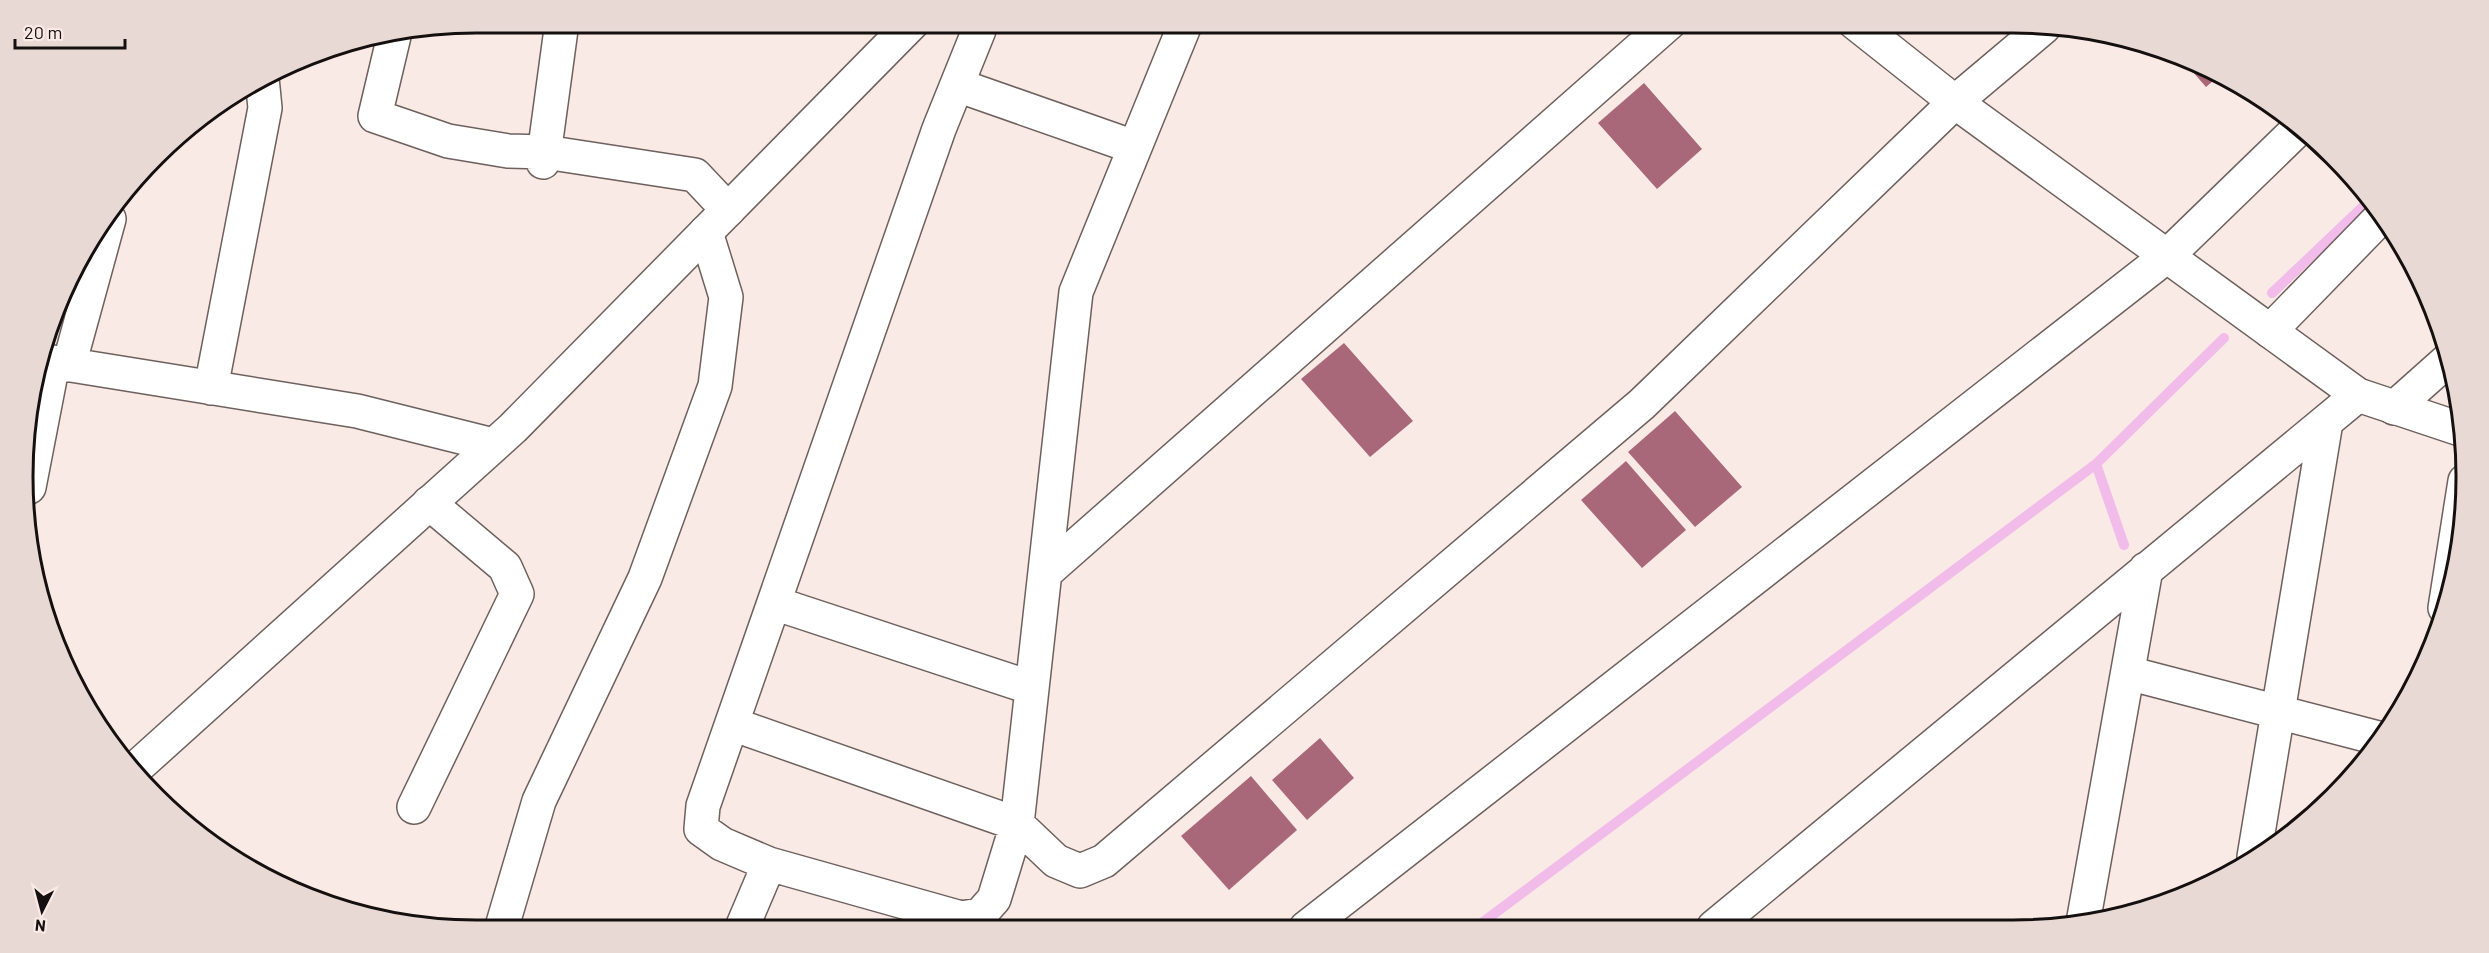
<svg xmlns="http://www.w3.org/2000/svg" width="2489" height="953" viewBox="0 0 2489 953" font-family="Barlow,sans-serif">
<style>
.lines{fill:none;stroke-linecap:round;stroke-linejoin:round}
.stream{stroke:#f1bbea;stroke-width:10}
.building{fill:#a96879}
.minor-casing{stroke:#6d605d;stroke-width:36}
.tertiary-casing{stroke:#6d605d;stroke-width:36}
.minor{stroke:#fff;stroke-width:33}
.tertiary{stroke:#fff;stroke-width:33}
.rim{fill:none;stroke:#15100f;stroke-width:3}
</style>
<rect width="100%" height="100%" fill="#faeae6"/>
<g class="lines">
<path class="stream" d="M2272,293L2370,200
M2096,464L2124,545
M1475,928L2096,464L2224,338"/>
</g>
<path class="building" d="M2179,56L2214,69L2221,74L2206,87Z
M1644,83L1702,149L1657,189L1598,123Z
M1344,343L1413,421L1370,457L1301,379Z
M1675,411L1742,487L1695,527L1628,452Z
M1626,461L1686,530L1642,568L1581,500Z
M1320,738L1354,778L1307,820L1272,780Z
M1251,776L1297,830L1229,890L1181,836Z"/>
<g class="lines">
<defs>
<path id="minor" d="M976,22L979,30L939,129L703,806L701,829L722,844L769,864L961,918L980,915L994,899L1017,824L1076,292L1186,22
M394,36L375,116L448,141L508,151L545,152L695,175L728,210
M957,85L1134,147
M543,162L562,22
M2270,331L2382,216
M40,360L357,411L493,445
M69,365L109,219
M211,388L265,108L262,78
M2394,408L2449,359
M29,487L53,363
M1045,573L1670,22
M774,603L1032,688
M2445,608L2465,481
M2128,673L2378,738
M732,724L1017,824L1056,861L1080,871L1104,861L1642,404L1955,102L2044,27
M414,807L517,594L505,567L429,503
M2254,857L2326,422
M2083,923L2146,569
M1714,927L2358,395
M501,930L539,801L645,578L715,386L726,297L706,232
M741,930L769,864"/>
<path id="tertiary" d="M1854,22L1955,102L2358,395L2463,430
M136,768L513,428L913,22
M1306,928L2167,256L2300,127"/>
</defs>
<use href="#minor" class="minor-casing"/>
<use href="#tertiary" class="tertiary-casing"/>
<use href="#minor" class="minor"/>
<use href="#tertiary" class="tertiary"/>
</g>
<path d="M0 0H2489V953H0ZM476 33H2013A443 443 0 0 1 2456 476V477A443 443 0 0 1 2013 920H476A443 443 0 0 1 33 477V476A443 443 0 0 1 476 33Z" fill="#e8d9d5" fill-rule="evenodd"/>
<path class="rim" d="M476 33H2013A443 443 0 0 1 2456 476V477A443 443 0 0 1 2013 920H476A443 443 0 0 1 33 477V476A443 443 0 0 1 476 33Z"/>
<g transform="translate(42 911) rotate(186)" stroke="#faeae6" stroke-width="4.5" paint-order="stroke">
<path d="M0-4.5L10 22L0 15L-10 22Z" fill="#15100f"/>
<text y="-9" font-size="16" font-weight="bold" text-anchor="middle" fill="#15100f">N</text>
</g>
<path d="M15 39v9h110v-9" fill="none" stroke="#15100f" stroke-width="3"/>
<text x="24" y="39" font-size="18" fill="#15100f" stroke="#faeae6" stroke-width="4.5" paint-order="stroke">20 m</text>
</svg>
